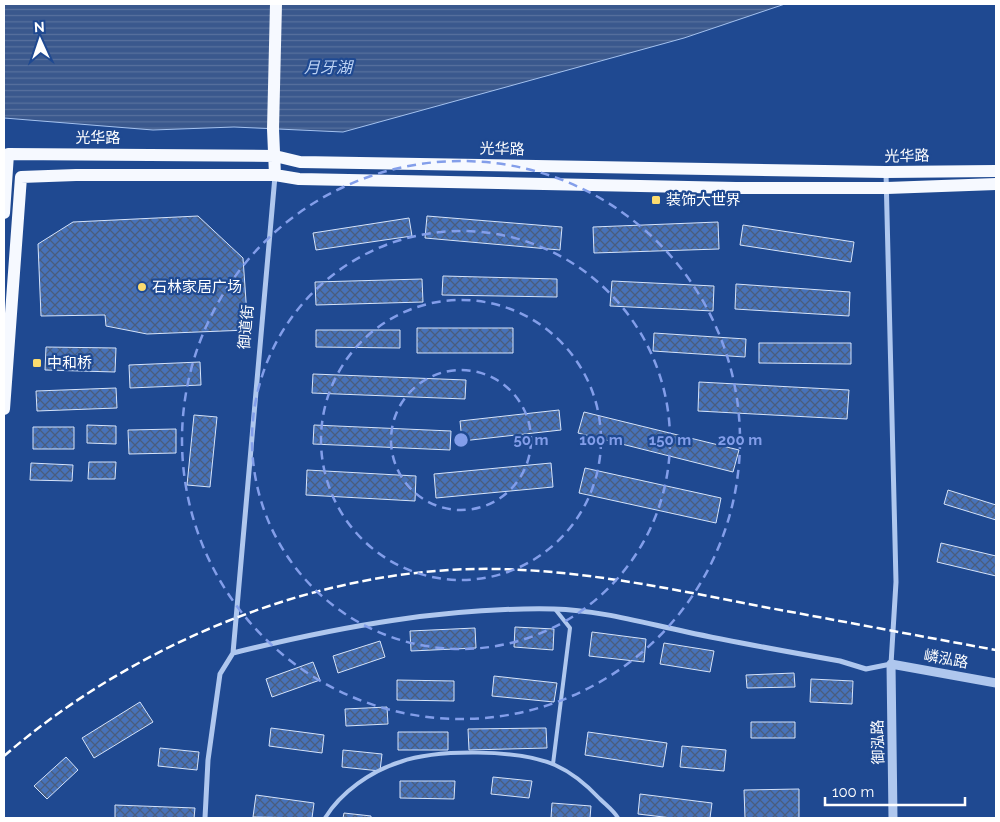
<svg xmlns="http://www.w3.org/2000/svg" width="1000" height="822" viewBox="0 0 1000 822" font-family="Raleway,'Noto Sans SC',sans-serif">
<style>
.water{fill:url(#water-rules);stroke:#a3c1ef}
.building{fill:url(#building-cross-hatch);stroke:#d5e3fa}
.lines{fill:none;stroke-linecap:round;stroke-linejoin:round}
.service{stroke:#afc7ee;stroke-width:4}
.minor{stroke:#afc7ee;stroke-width:5}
.tertiary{stroke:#afc7ee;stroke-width:9}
.primary{stroke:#f6f9ff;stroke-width:12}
.rail{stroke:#fff;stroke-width:2.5;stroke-dasharray:9 4;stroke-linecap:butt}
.ring{fill:none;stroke:#839eea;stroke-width:2.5;stroke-dasharray:9 6}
.poi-dot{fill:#fcdc6f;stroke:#1f4991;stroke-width:2}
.labels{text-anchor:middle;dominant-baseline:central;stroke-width:4.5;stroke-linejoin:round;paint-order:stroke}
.street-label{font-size:15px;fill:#fff;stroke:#1f4991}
.poi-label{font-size:15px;fill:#fff;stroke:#1f4991;text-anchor:start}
.water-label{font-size:16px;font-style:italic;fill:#bcd2f4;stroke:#1f4991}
.centre{fill:#839eea;stroke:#1f4991;stroke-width:2.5}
.ring-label{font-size:15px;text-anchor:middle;font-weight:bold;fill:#839eea;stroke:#1f4991;stroke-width:4.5;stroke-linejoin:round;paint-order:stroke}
</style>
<defs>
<pattern id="water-rules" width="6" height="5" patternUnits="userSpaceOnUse" patternTransform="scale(1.25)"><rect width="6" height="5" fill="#3a588d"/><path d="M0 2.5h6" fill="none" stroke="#58719e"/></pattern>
<pattern id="building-cross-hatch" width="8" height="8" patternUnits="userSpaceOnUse" patternTransform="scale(1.25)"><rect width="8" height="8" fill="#4772b9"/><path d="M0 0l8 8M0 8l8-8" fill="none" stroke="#4a5d7d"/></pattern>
</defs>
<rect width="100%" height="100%" fill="#1f4991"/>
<path class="water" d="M4,4H785L684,38L343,132L234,127L153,130L4,118Z"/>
<path class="building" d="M198,216L243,258L248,330L147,334L106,326L105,315L41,316L38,244L73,222Z
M427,216L562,227L560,250L425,238Z
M409,218L412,236L316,250L313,233Z
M718,222L719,249L594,253L593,227Z
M743,225L854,242L851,262L740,245Z
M443,276L557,279V297L442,295Z
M422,279L423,302L316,305L315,282Z
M612,281L714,286L713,311L610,306Z
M736,284L850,292L849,316L735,309Z
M417,328H513V353H417Z
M316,330H400V348L316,347Z
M654,333L746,339L745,357L653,351Z
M759,343H851V364L759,363Z
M46,347L116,348L115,372L45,370Z
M200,362L201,385L130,388L129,365Z
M313,374L466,380L465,399L312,393Z
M699,382L849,390L847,419L698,411Z
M116,388L117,408L37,411L36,391Z
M559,410L561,430L462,441L460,421Z
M584,412L739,450L733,472L578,433Z
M194,415L217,417L210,487L187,485Z
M87,425L116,426V444L87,443Z
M314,425L451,431L450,450L313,444Z
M33,427H74V449H33Z
M176,429V453L129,454L128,430Z
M89,462H116L115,479H88Z
M31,463L73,465L72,481L30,480Z
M551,463L553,487L436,498L434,474Z
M585,468L721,498L716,523L579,493Z
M307,470L416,476L415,501L306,495Z
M948,490L996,505V520L944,504Z
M941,543L996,556V576L937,562Z
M515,627L554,629L553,650L514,647Z
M475,628L476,648L411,651L410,631Z
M592,632L646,639L644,662L589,656Z
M380,641L385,657L338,673L333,656Z
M664,643L714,651L710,672L660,664Z
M313,662L320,680L272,697L266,679Z
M794,673L795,687L747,688L746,675Z
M494,676L557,683L554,702L492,696Z
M811,679L853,681L852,704L810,702Z
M397,680L454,681V701L397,700Z
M140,702L153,722L94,758L82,738Z
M387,707L388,724L346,726L345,709Z
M751,722H795V738H751Z
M271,728L324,735L322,753L269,746Z
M546,728L547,748L469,750L468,729Z
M398,732H448V750H398Z
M588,732L667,743L663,767L585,755Z
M682,746L726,750L724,771L680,767Z
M160,748L199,752L197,770L158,766Z
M343,750L382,754L380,771L342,767Z
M66,757L78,770L47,799L34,786Z
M493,777L532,781L529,798L491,794Z
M400,781H455L454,799L400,798Z
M799,789V818H745L744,790Z
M640,794L712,803L710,818H672L638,814Z
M256,795L314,803L312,818L253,817Z
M552,803L591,806L590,818H551Z
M115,805L195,808L194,818H115Z
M344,813L371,816V818H343Z"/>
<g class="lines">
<path class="service" d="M553,764L570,628L555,609
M325,818C341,792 371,771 400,762C437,749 519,749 555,765C573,773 586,784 600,799C606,805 614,811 618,818"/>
<path class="minor" d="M233,653L275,176
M205,818L208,760L220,674L233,653C338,627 445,607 554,609C598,610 644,623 687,632C738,643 789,652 840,661L866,669L891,664L896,582L886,173"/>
<path class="tertiary" d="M893,818L891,664L996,683"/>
<path class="primary" d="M267,175H275L273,129L276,4
M4,213L8,154L275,156L300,162L886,172L996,171
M4,409L21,177L76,175H275L299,179L736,188H887L996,184"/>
<path class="rail" d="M4,756C136,642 323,565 499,569C589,571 676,590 764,607C841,621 919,636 996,650"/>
</g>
<g class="ring">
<circle cx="461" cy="440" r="70"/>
<circle cx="461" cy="440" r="140"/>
<circle cx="461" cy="440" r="209"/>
<circle cx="461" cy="440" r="279"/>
</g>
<g class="poi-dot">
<rect x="651" y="195" width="10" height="10" rx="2.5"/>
<circle cx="142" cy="287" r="5"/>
<rect x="32" y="358" width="10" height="10" rx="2.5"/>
</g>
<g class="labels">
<g class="street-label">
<text x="98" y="138">光华路</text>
<text transform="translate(502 149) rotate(1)">光华路</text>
<text transform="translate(907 156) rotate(-1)">光华路</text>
<text transform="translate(246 327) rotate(-85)">御道街</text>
<text transform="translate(946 659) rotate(10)">嶙泓路</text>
<text transform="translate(878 742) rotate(-91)">御泓路</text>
</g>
<g class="poi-label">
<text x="666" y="200">装饰大世界</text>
<text x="152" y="287">石林家居广场</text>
<text x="47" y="363">中和桥</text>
</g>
<g class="water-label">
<text x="328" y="67">月牙湖</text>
</g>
</g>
<circle cx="461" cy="440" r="8" class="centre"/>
<g class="ring-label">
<text x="531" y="445">50 m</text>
<text x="601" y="445">100 m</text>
<text x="670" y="445">150 m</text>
<text x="740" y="445">200 m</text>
</g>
<rect width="1000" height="822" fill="none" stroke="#ffffff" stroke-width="10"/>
<g transform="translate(40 40) rotate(357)" stroke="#1f4991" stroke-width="4" paint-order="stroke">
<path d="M0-4L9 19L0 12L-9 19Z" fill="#ffffff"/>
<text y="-8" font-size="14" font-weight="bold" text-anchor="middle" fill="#ffffff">N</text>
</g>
<path d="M825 797v8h140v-8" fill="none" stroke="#ffffff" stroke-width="2.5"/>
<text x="832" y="797" font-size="15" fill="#ffffff" stroke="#1f4991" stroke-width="4" paint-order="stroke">100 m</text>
</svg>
